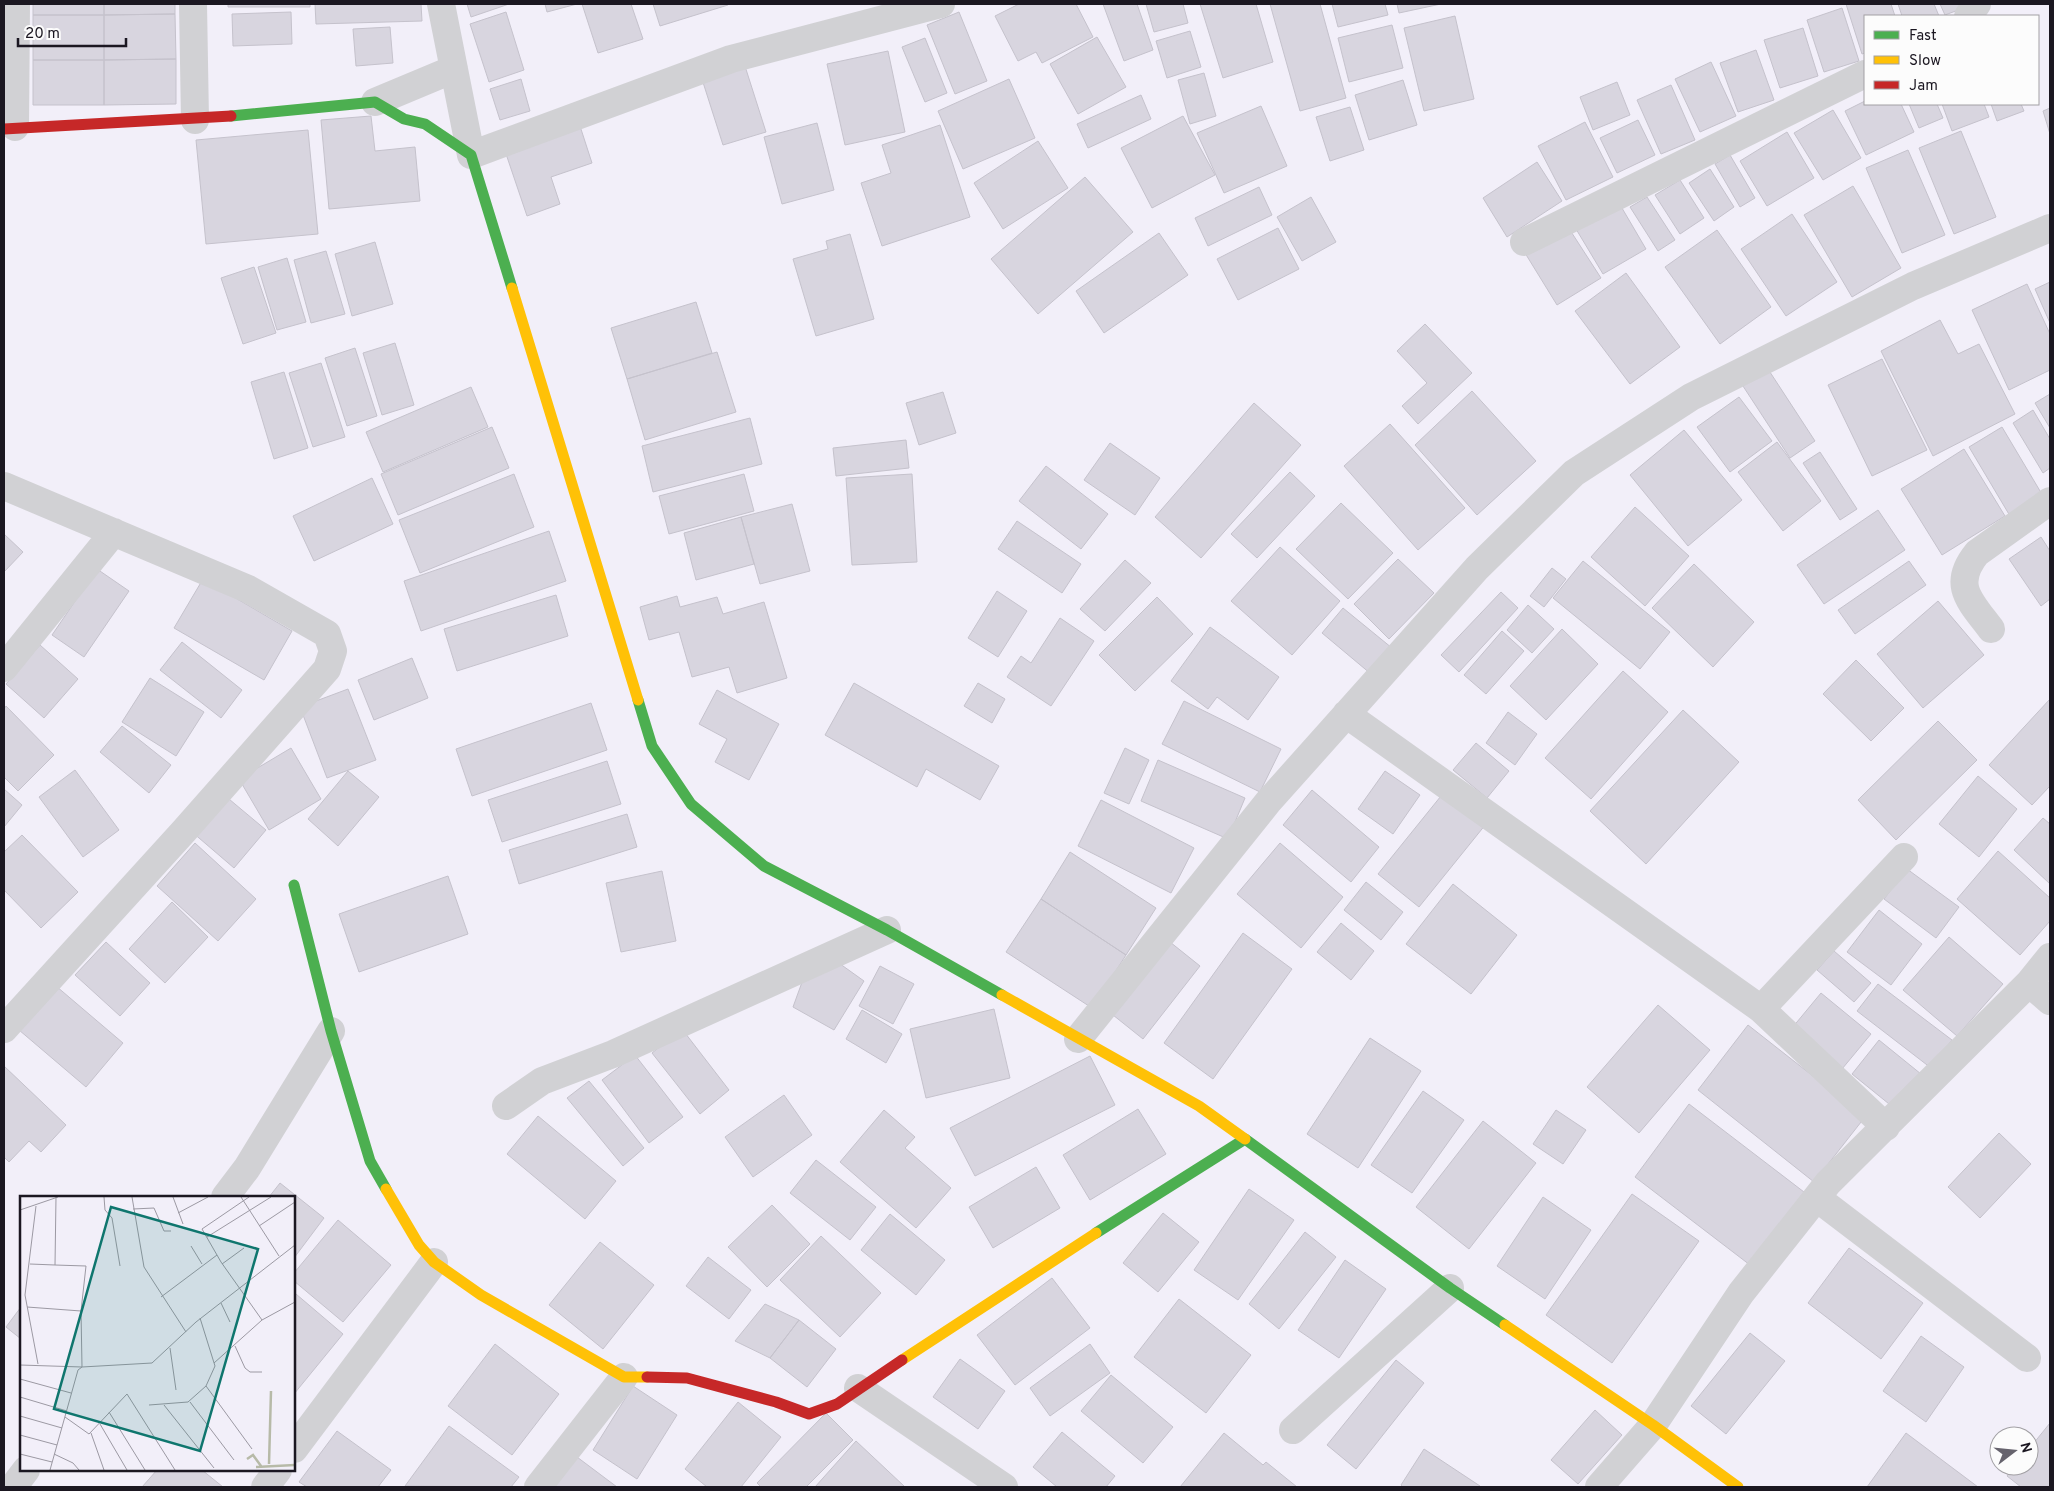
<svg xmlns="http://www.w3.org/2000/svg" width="2054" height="1491" viewBox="0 0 2054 1491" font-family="Overpass,sans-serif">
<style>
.building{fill:#d8d5df;stroke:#c5c2cc}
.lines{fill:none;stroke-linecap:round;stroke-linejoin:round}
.street{stroke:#d1d1d4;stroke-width:28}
.fast{stroke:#4caf50;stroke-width:11}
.slow{stroke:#ffc107;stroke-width:11}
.jam{stroke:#c62828;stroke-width:11}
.inset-river{fill:none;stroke:#b7baa8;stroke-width:2.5}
.inset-road{fill:none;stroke:#9c99a3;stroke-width:1}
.view{fill:#0f766e;fill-opacity:0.15;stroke:#0f766e;stroke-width:2.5}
.inset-edge{fill:none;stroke:#1b1721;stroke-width:2.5}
</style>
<rect width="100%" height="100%" fill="#f2eff9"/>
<path class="building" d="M33,4H104V15H33Z
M104,4H175V14L104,15Z
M228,4H310V7H228Z
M315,4H421L422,21L316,24Z
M467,4H509L471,17Z
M545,4H577L547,12Z
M582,4H631L643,39L598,53Z
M653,4H727L728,5L660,26Z
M1019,4H1076L1093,37L1042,63L1036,52L1018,61L995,16Z
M1103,4H1137L1153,50L1124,61Z
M1146,4H1183L1188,23L1154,32Z
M1200,4H1256L1273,62L1223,78Z
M1270,4H1320L1346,98L1300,111Z
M1332,4H1385L1388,15L1338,27Z
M1397,4H1441L1399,13Z
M1846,4H1891L1895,16H1865V53L1862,54Z
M1898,4H1934L1939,16H1902Z
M1940,4H1968L1969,6L1945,15Z
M1842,8L1859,61L1824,72L1807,20Z
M291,12L292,44L233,46L232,14Z
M506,12L524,70L489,82L470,24Z
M959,12L987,81L955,94L927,25Z
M175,14L176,59L104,60V15Z
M33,15H104V60H33Z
M1455,16L1474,99L1424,111L1404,28Z
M1392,25L1403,68L1349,82L1338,38Z
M390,27L393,63L356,66L353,29Z
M1803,28L1818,76L1780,88L1764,40Z
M1190,31L1201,67L1167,78L1156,41Z
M1097,37L1126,87L1078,114L1050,64Z
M925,38L947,93L925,102L902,47Z
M1756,50L1774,100L1738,112L1720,63Z
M888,51L905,132L845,145L827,64Z
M176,59V104L104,105V60Z
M33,60H104V105H33Z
M1711,62L1736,116L1700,132L1675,79Z
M744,63L766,132L723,145L701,76Z
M1204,73L1216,116L1190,124L1178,80Z
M521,79L530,111L500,120L490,89Z
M1009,79L1035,138L963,169L938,111Z
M1403,80L1417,125L1369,140L1355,95Z
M1617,82L1630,115L1593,130L1580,97Z
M1671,85L1695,140L1661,154L1637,100Z
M1141,95L1151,119L1088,148L1077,124Z
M1865,101V104H1901L1914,132L1866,155L1845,111Z
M1909,104H1937L1943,118L1919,128Z
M1942,104H1984L1989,117L1952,131Z
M1991,104H2021L2024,111L1997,121Z
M1261,106L1287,166L1224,193L1197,133Z
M1350,107L1364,150L1330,161L1316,117Z
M2050,108V134L2043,111Z
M1833,110L1861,158L1823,180L1794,133Z
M371,116L375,151L415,147L420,201L329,209L321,120Z
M1183,116L1215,175L1152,208L1121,148Z
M1638,120L1655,155L1617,173L1600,138Z
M1585,122L1613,177L1566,200L1538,146Z
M579,123L592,163L551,177L560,204L527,216L504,148Z
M817,123L834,190L782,204L764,137Z
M940,125L970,217L882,246L861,183L891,173L882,145Z
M308,130L318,234L206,244L196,140Z
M1961,131L1996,217L1954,234L1919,148Z
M1787,132L1814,178L1767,206L1740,161Z
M1038,141L1068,188L1003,229L974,183Z
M1908,150L1945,235L1902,253L1866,168Z
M1730,155L1755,198L1740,207L1715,164Z
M1537,162L1562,201L1507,237L1483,198Z
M1710,169L1734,207L1714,221L1689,183Z
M1085,177L1133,232L1038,314L991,259Z
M1680,180L1704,218L1680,234L1655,195Z
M1853,186L1901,268L1852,297L1804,215Z
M1259,187L1272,215L1208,246L1195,218Z
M1311,197L1336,242L1302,261L1277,217Z
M1647,197L1675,240L1658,251L1630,207Z
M1619,203L1646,249L1603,274L1576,229Z
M1792,214L1837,282L1786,316L1741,249Z
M1568,227L1601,278L1557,305L1525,253Z
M1278,228L1299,269L1238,300L1217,259Z
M1717,230L1771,307L1720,344L1665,267Z
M1159,233L1188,275L1104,333L1076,291Z
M850,234L874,319L816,336L793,259L828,249L826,241Z
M375,242L393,304L352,316L335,254Z
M326,251L345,314L311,323L294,260Z
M287,258L306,322L277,330L258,267Z
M254,267L276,333L243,344L221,278Z
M1626,273L1680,347L1630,384L1575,311Z
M2050,282V323L2035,289Z
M2027,284L2050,334V370L2009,390L1972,310Z
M696,302L712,353L627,379L611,328Z
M1940,320L1958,354L1979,344L2015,414L1933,456L1881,351Z
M1425,324L1472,373L1418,424L1402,406L1427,383L1397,351Z
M395,343L414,405L382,415L363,353Z
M355,348L377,416L347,426L325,358Z
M717,352L736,412L645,440L627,379Z
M1882,359L1927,450L1872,476L1828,385Z
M321,363L345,437L313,447L289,373Z
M1766,366L1815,441L1790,458L1741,383Z
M284,372L308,448L274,459L251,382Z
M471,387L488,427L383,472L366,432Z
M1472,391L1536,461L1477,515L1415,445Z
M943,392L956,433L919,445L906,403Z
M2050,394V428L2035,403Z
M1739,397L1772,441L1730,472L1697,427Z
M1254,403L1301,445L1201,558L1155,517Z
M2033,410L2050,439V468L2043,473L2013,423Z
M750,418L762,464L653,492L642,446Z
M1390,424L1465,508L1418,550L1344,466Z
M492,427L509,468L398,515L381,474Z
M2002,427L2046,501L2013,521L1969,447Z
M1684,430L1742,500L1688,546L1630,475Z
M906,440L909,468L836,476L833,448Z
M1777,442L1821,501L1783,531L1738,472Z
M1110,443L1160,478L1135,515L1084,480Z
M1964,449L2005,516L1942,555L1901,489Z
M1820,452L1857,509L1840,520L1803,463Z
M1046,466L1108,514L1081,549L1019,501Z
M1290,472L1315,496L1257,558L1231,534Z
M514,474L534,527L420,573L399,520Z
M744,474L754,511L669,534L659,496Z
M912,474L917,562L852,565L846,478Z
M372,478L393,524L314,561L293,516Z
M1341,503L1393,553L1348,599L1296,549Z
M792,504L810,571L760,584L741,517Z
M1635,507L1689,556L1645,606L1591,557Z
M1878,510L1905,550L1824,604L1797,565Z
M741,517L754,564L696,580L684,533Z
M1017,521L1081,564L1062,593L998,549Z
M549,531L566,581L421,631L404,581Z
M4,534L23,552L4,572Z
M2041,537L2050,551V599L2041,606L2009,559Z
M1280,547L1340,601L1292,655L1231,601Z
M1398,559L1434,593L1389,639L1354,604Z
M1125,560L1151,583L1105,631L1080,609Z
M1583,561L1670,632L1640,669L1553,598Z
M1909,561L1926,585L1855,634L1838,610Z
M1694,564L1754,622L1713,667L1652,608Z
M1552,568L1566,579L1544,607L1530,596Z
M97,569L129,591L84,657L52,635Z
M203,579L292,631L264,680L174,628Z
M997,591L1027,611L998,657L968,638Z
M1501,592L1518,608L1459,672L1441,655Z
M556,595L568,636L457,671L444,629Z
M677,596L680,607L717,597L723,614L764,602L787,678L737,693L729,667L692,677L679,632L649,640L640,607Z
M1157,597L1193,634L1135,691L1099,655Z
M1938,601L1984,655L1923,708L1877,654Z
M1528,605L1554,629L1532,653L1507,630Z
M1343,608L1392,648L1371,674L1322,633Z
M1060,618L1094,641L1051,706L1007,677L1021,656L1031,663Z
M1210,627L1279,677L1248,720L1217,697L1208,709L1171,681Z
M1562,629L1598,664L1546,720L1510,686Z
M1502,631L1524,651L1486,694L1464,675Z
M182,642L242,690L221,718L160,670Z
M40,645L78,679L44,718L6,684Z
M412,658L428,698L374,720L358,680Z
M1856,660L1904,708L1871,741L1823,694Z
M1623,671L1668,712L1591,799L1545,758Z
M150,678L204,712L176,756L122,722Z
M854,683L999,766L980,800L926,769L917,787L825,735Z
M978,683L1005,699L992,723L964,706Z
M348,689L376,760L327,778L300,707Z
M717,690L779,724L749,780L715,762L727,739L699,724Z
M2050,699V786L2032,805L1989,765Z
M1184,701L1281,749L1260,792L1162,744Z
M591,703L607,750L472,796L456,749Z
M6,706L54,755L18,791L4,777V709Z
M1683,710L1739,762L1646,864L1590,811Z
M1508,712L1537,734L1515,765L1486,743Z
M1938,721L1977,760L1896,840L1858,800Z
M122,726L171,765L149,793L100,752Z
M1476,743L1509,771L1487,798L1453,770Z
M291,748L321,799L269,830L239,779Z
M1125,748L1149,760L1129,804L1104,793Z
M1158,760L1245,798L1228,839L1141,801Z
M607,761L621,804L502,842L488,800Z
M75,770L119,830L83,857L39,797Z
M348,771L379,797L338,846L308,819Z
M1385,771L1420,795L1393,834L1358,809Z
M1978,776L2017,809L1979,857L1939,824Z
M4,789L22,805L4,827Z
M1312,790L1379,847L1351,882L1283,825Z
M1445,791L1486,824L1419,907L1378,874Z
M223,794L266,830L234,868L192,832Z
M1101,800L1194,848L1171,893L1078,846Z
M627,814L637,847L519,884L509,850Z
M2043,818L2050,824V884L2014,850Z
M22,835L78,892L41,928L4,890V852Z
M195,843L256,899L218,941L157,886Z
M1280,843L1343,897L1301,948L1237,894Z
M1998,851L2050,898V921L2020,955L1957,899Z
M1070,852L1156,908L1126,955L1041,899Z
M1907,869L1959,907L1936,938L1884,899Z
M662,871L676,941L621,952L606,883Z
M448,876L468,934L359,972L339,914Z
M1366,882L1403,912L1381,940L1344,910Z
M1453,884L1517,935L1471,994L1406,944Z
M1041,899L1126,955L1092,1008L1006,952Z
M172,902L208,937L165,983L129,949Z
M1879,910L1922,944L1891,985L1847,952Z
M1341,923L1374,951L1351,980L1317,952Z
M1243,933L1292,969L1213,1079L1164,1043Z
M1949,937L2003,984L1957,1036L1903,990Z
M106,942L150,983L120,1016L75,975Z
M1170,942L1200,966L1143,1039L1113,1015Z
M1834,951L1871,983L1854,1002L1817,970Z
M836,961L864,981L834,1030L793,1007L805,974Z
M880,966L914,984L893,1024L859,1006Z
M1878,984L1952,1040L1931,1068L1857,1011Z
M56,986L123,1043L86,1087L19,1030Z
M1821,993L1871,1034L1842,1069L1792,1028Z
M1658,1005L1710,1050L1639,1133L1587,1087Z
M994,1009L1010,1078L926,1098L910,1029Z
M862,1010L902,1034L886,1063L846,1039Z
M1748,1025L1865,1117L1814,1182L1698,1090Z
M682,1029L729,1090L700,1114L652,1053Z
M1370,1038L1421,1071L1358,1168L1307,1134Z
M1879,1040L1921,1074L1894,1108L1852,1074Z
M635,1055L683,1117L649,1143L602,1080Z
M1090,1056L1115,1105L975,1176L950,1128Z
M4,1066L66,1125L41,1152L29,1141L9,1162L4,1157Z
M589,1081L644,1148L623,1166L567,1098Z
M1423,1091L1464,1120L1412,1193L1371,1165Z
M784,1095L812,1135L753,1177L725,1137Z
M1689,1104L1804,1192L1750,1265L1635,1177Z
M1138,1109L1166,1154L1090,1200L1063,1155Z
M884,1110L915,1137L905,1148L951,1188L916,1228L840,1162Z
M1556,1110L1586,1130L1563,1164L1533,1144Z
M538,1116L616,1181L585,1219L507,1154Z
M1483,1121L1536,1163L1469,1249L1416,1207Z
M1999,1133L2031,1164L1980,1218L1948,1187Z
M816,1160L876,1207L850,1240L790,1193Z
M1036,1167L1060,1208L993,1248L969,1207Z
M280,1183L324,1218L294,1258V1197H269Z
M1249,1189L1294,1220L1238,1300L1194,1270Z
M1632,1194L1699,1241L1612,1363L1546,1315Z
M1543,1197L1591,1230L1545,1299L1497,1266Z
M772,1205L810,1244L767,1287L728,1247Z
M1163,1213L1199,1242L1158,1292L1123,1263Z
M890,1214L945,1260L916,1295L861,1250Z
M338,1220L391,1265L343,1322L294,1281V1273Z
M1305,1232L1336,1257L1279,1329L1249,1304Z
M821,1236L881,1293L840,1337L780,1280Z
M600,1242L654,1285L603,1349L549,1305Z
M1849,1248L1923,1303L1881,1359L1808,1303Z
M708,1257L751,1290L729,1319L686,1286Z
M1345,1260L1386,1289L1339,1358L1298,1330Z
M1052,1278L1090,1328L1015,1385L977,1335Z
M296,1294L343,1334L294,1394V1297Z
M1179,1299L1251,1355L1206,1413L1134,1357Z
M765,1304L799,1320L770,1358L735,1341Z
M21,1307V1339L6,1327Z
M799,1320L836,1349L807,1387L770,1358Z
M1750,1333L1785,1361L1726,1434L1691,1406Z
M1921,1336L1964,1367L1926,1422L1883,1391Z
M495,1344L559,1394L512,1455L448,1406Z
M1090,1344L1110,1373L1050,1416L1030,1388Z
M960,1359L1005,1391L978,1429L933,1397Z
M1396,1360L1424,1383L1356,1469L1327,1445Z
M1111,1375L1173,1427L1143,1463L1081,1411Z
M633,1386L677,1415L637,1479L593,1450Z
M738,1402L781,1437L741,1487H707L685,1469Z
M1595,1410L1622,1435L1578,1484L1551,1460Z
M826,1413L853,1440L806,1487H761L757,1483Z
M2050,1423V1487H2021L2007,1476L2015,1466H2029V1449Z
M449,1426L519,1477L511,1487L405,1486Z
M337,1431L391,1470L378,1487H307L299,1482Z
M1062,1432L1115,1476L1106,1487H1057L1033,1467Z
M1224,1433L1263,1465L1266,1462L1297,1487H1180Z
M1906,1433L1978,1487H1867Z
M856,1441L904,1486L903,1487H815Z
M1424,1449L1480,1486L1479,1487H1403L1401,1485Z
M577,1457L617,1487H554Z
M157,1470H202L223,1487H142Z"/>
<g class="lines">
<path class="street" d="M193,4L195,120
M441,4L471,155L731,59L941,4
M1968,16L1977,4
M375,102L454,69
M15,127L16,4
M1524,242L1865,74
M4,486L248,589L327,634L333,651L327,669L184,831L4,1029
M1991,629C1970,601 1951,585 1977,553L2050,501
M4,668L114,532
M1346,714L1761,1009L1886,1127
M2029,983L2050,1001
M1761,1009L1904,857
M1078,1039L1268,802L1477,568L1574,473L1691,397L1913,286L2050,228
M506,1106L542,1081L613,1054L887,930
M225,1197L247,1168L331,1031
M1817,1198L2027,1358
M858,1388L1004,1487
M1293,1430L1450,1288
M294,1449L434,1262
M13,1487L26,1470
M265,1487L278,1470
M538,1487L624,1377
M1599,1487L1653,1425L1741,1293L1828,1183L2029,983L2050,957"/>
<path class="fast" d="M231,116L375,102L404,119L425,124L471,155L512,288
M638,700L652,746L691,804L764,866L887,930L1002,995
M294,885L331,1031L370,1161L386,1189
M1245,1139L1450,1288L1505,1325
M1096,1233L1245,1139"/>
<path class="slow" d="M512,288L638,700
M1002,995L1199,1106L1245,1139
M386,1189L419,1245L434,1262L481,1295L624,1377H647
M1505,1325L1653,1425L1738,1487
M902,1360L1096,1233"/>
<path class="jam" d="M4,129L231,116
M647,1377L687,1378L776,1402L809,1414L837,1404L902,1360"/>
</g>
<g transform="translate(20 1196)">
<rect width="275" height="275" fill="#f2eff9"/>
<path class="inset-river" d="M227,263L233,259L241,270M249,268L251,195M236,271L275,269"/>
<path class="inset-road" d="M84,1L85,14L92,22L100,70M112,1L124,71L166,136M153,1L163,28M221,1L259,60M229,1L182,33L201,66L242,124M16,10L5,99L18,168M113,13L134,12L144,35H151M0,14L38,1M158,17L188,1M239,30L275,6M187,41L251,1M171,50L182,68M10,68L35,69M202,68L224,52M141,101L197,59M201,107L210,126M7,111L61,115M215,150L225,172L230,176H242M150,152L156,194M194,167L242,124L275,106M0,169L62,171L61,115L66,70L35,69L36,1M0,183L51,197M186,190L232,253M0,201L47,215M170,206L214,264M129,209L168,206L186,190L195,170L180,122M144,209L194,272M89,216L125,274M0,220L42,232M45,221L69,238L107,198L155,274M80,228L107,274M71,237L84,274M0,239L37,249M0,258L32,266M34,258L53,267L59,274M30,274L58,174L62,171L132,167L176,126L275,49"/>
<path class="view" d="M91,11L238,53L180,255L34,213Z"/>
<rect width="275" height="275" class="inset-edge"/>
</g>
<rect width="2054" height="1491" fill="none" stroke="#1b1721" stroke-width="10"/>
<rect x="1864" y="15" width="175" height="90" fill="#fcfcfc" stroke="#a2a0a4"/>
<rect x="1874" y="31" width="25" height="8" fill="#4caf50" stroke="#a2a0a4"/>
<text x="1909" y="40" font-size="15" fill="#1b1721">Fast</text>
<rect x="1874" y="56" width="25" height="8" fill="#ffc107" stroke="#a2a0a4"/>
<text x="1909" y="65" font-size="15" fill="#1b1721">Slow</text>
<rect x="1874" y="81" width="25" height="8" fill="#c62828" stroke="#a2a0a4"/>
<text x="1909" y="90" font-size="15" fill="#1b1721">Jam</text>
<g transform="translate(2014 1451) rotate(74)"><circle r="24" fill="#fcfcfc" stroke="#a2a0a4"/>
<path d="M0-4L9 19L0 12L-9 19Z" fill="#66636d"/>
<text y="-8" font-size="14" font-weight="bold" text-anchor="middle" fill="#1b1721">N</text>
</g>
<path d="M18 38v8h108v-8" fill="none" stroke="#1b1721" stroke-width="2.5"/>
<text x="25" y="38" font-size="15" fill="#1b1721" stroke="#fcfcfc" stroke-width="4" paint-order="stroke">20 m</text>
</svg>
